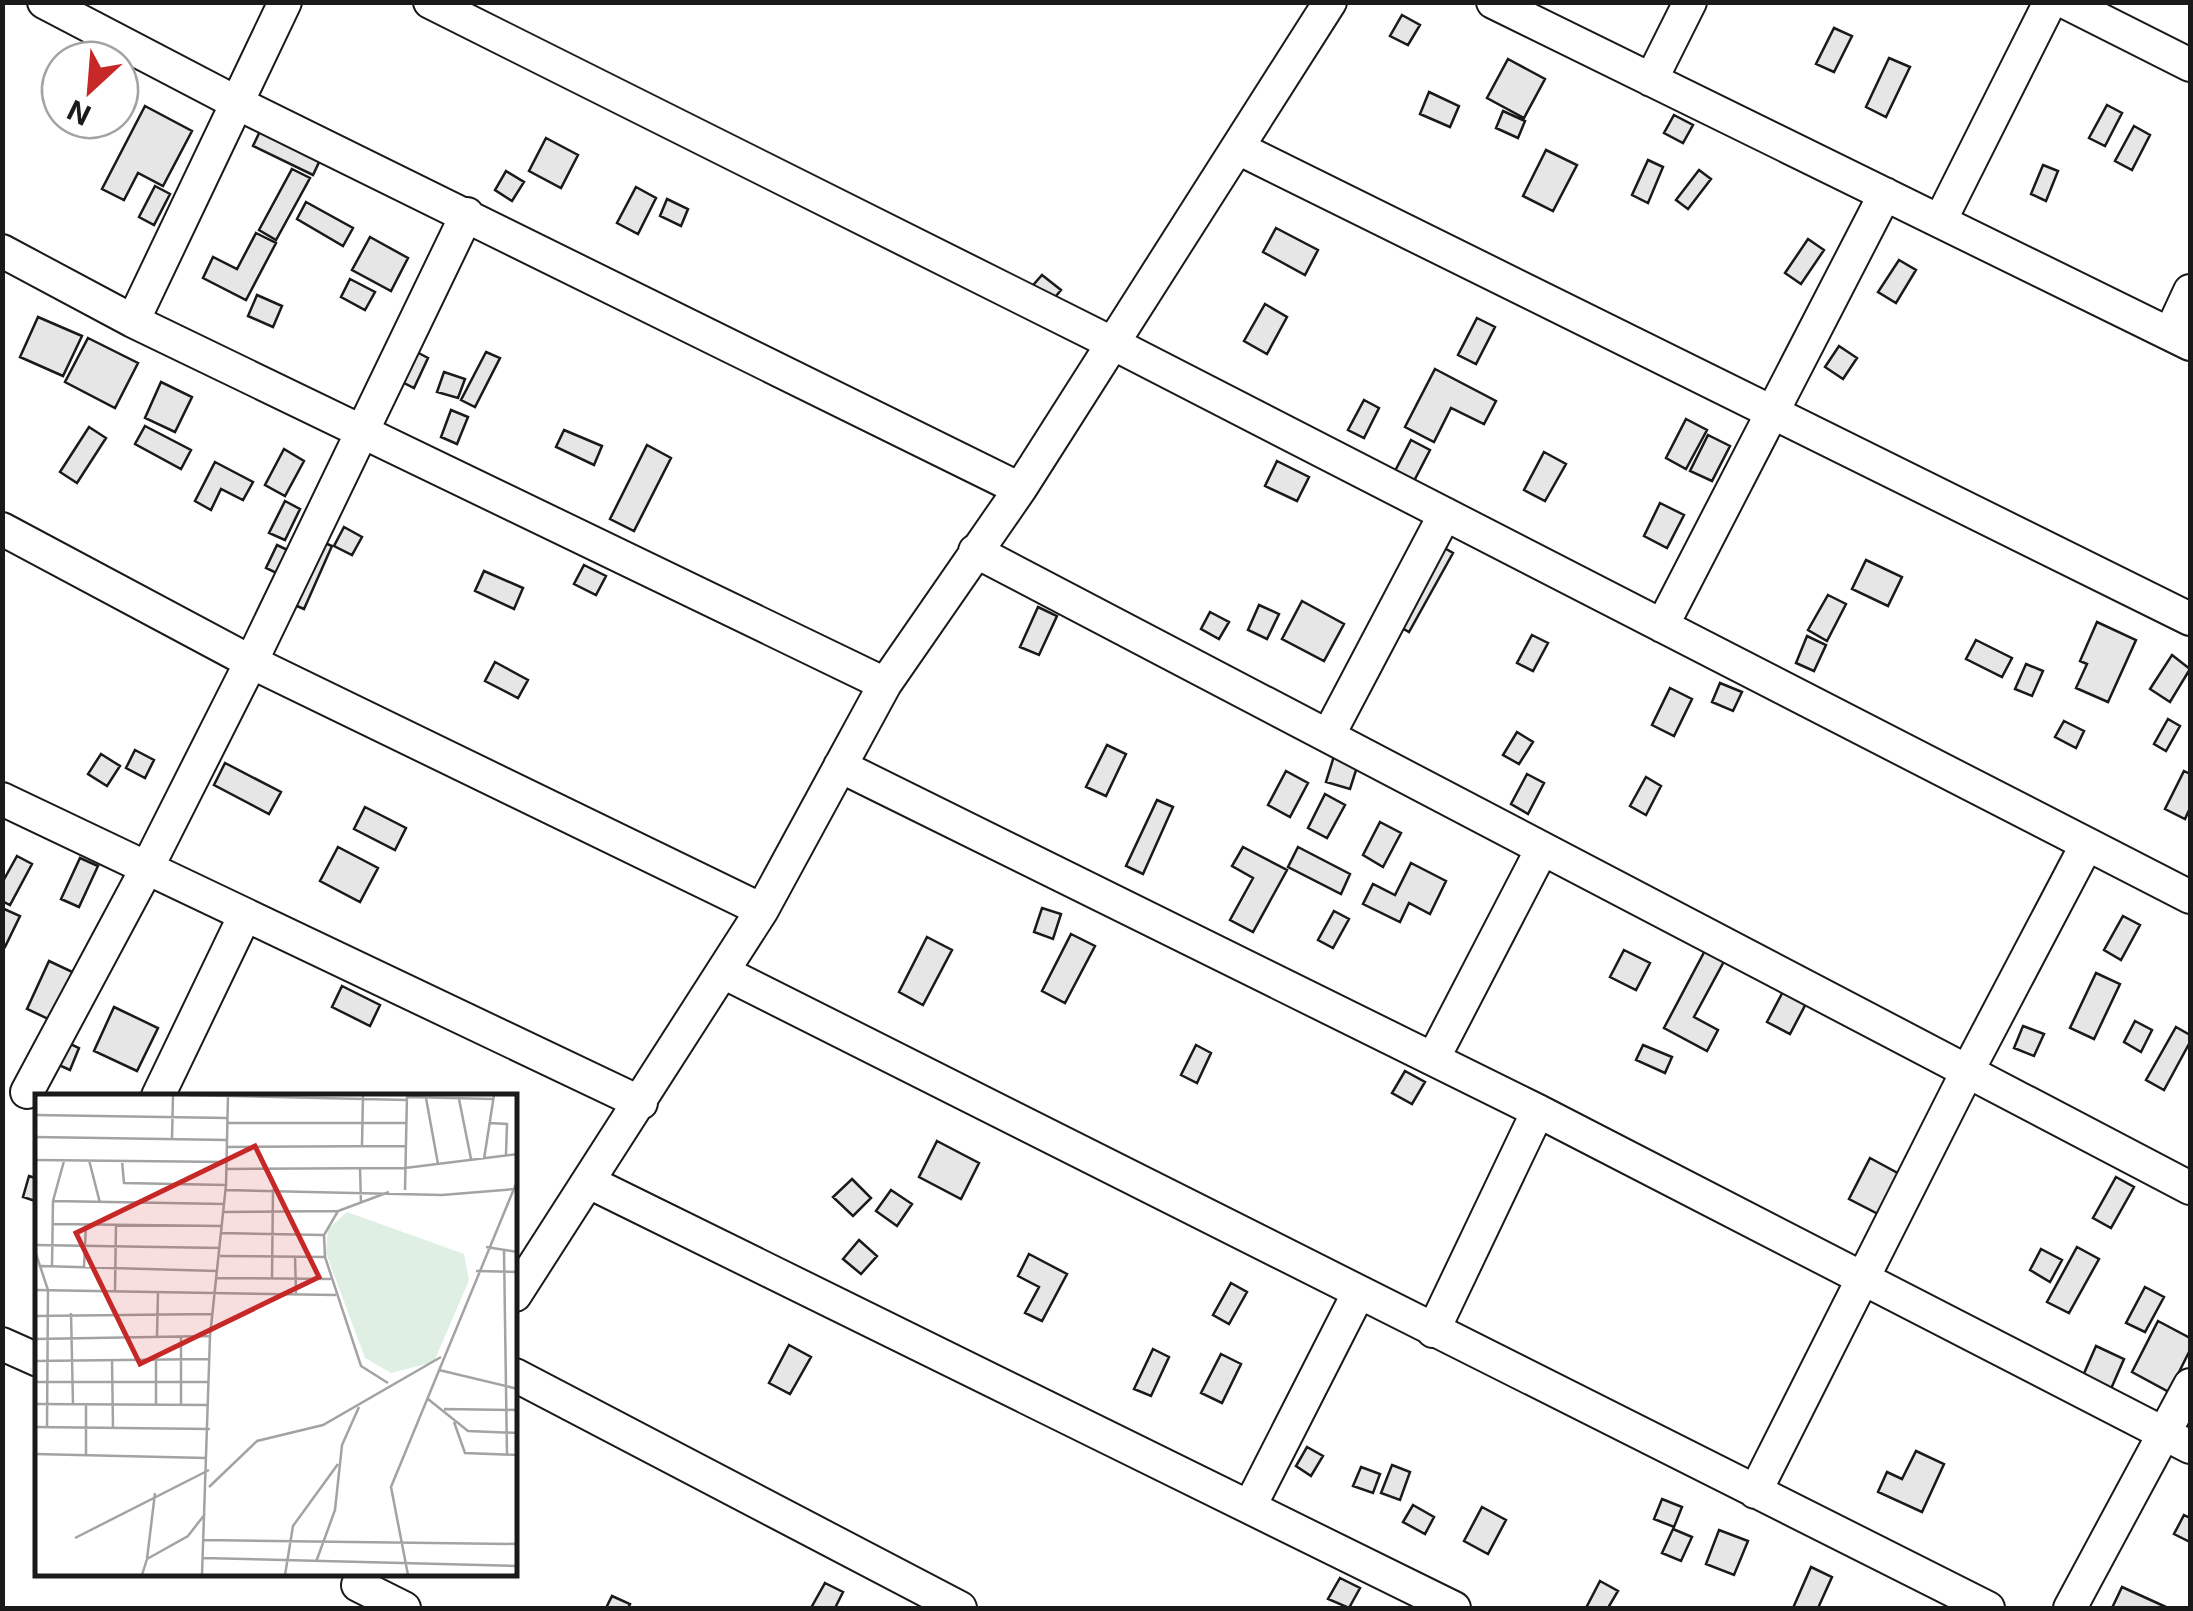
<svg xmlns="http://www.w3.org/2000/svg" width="2193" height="1611" viewBox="0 0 2193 1611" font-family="Inter,sans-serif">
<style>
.building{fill:#e6e6e6;stroke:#1a1a1a;stroke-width:2.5}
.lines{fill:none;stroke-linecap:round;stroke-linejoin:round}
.minor-casing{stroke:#1a1a1a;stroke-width:36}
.minor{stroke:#fff;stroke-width:32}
.inset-road{fill:none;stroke:#a3a3a3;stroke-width:2.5}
.view{fill:#c62828;fill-opacity:0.15;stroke:#c62828;stroke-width:5}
.inset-edge{fill:none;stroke:#1a1a1a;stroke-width:5}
</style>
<rect width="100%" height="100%" fill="#fff"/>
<path class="building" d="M1402,15L1420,25L1408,45L1390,36Z
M1834,28L1852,36L1834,72L1816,64Z
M1889,58L1910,67L1886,117L1866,107Z
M1508,59L1545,79L1524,118L1487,98Z
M1429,92L1459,106L1450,127L1420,114Z
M2107,105L2122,113L2105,146L2089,138Z
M145,106L192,131L163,186L138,173L124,200L102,189Z
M1503,111L1525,121L1518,138L1496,128Z
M269,112L329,141L313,175L253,146Z
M1674,115L1693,125L1683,143L1664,133Z
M2134,126L2150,135L2132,170L2115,161Z
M546,138L578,155L561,188L529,171Z
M1546,150L1577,165L1553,211L1523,196Z
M1648,160L1663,167L1648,203L1632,195Z
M2043,165L2058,171L2046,201L2031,194Z
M292,169L310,178L276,240L259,230Z
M1699,170L1711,179L1688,209L1676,200Z
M506,171L524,182L512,201L495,190Z
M155,186L170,194L154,225L139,217Z
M636,187L656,198L638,234L617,223Z
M667,199L688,209L681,226L660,216Z
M306,202L353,228L343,246L297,219Z
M1276,228L1318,250L1305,275L1263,252Z
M256,233L276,243L246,300L203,278L213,257L237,269Z
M370,237L408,258L391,291L352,270Z
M1808,239L1824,250L1801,284L1785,273Z
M1899,260L1916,270L1896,303L1878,292Z
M1042,275L1061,290L1046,308L1027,292Z
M350,279L375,292L365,310L341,297Z
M257,295L282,306L273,327L248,316Z
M1265,304L1287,317L1267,354L1244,341Z
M38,317L82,336L63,376L20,357Z
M1477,318L1495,327L1476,364L1458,355Z
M88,338L138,363L115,408L65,382Z
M1839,346L1857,358L1843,379L1825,367Z
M411,349L428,358L414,388L396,379Z
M486,352L500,358L475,407L461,400Z
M1435,369L1496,401L1484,424L1451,408L1434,442L1405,427Z
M444,372L465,379L458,398L437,392Z
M161,382L192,397L175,432L145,418Z
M1364,400L1379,408L1364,438L1348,430Z
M451,410L468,417L457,444L441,437Z
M1686,419L1707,430L1686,469L1666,458Z
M145,426L191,450L181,469L135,444Z
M89,427L106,438L77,483L60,472Z
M564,430L602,446L594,465L556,447Z
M1708,435L1730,446L1712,481L1690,471Z
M1411,440L1430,450L1414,481L1395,471Z
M647,445L671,458L634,531L610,519Z
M284,449L304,461L285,496L265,485Z
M1544,452L1566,464L1545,501L1524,490Z
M1277,461L1309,477L1297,501L1265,486Z
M215,462L253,482L243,500L221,489L211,510L195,501Z
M285,501L300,509L285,540L269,533Z
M1660,503L1684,515L1667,548L1644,536Z
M344,527L362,537L352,555L334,546Z
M308,536L332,546L304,609L276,597L285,577L266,568L277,545L300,556Z
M1434,542L1453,553L1409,632L1390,621Z
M1866,560L1902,577L1888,606L1852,589Z
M584,565L606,576L596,595L574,584Z
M484,571L523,588L514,609L475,591Z
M1828,595L1846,604L1827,641L1808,630Z
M1302,601L1344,624L1324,661L1282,639Z
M1259,605L1279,614L1267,639L1248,630Z
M1038,607L1057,616L1039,655L1020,647Z
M1210,612L1229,622L1219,639L1201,629Z
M2097,622L2136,640L2108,702L2076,688L2087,664L2080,661Z
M1532,635L1548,643L1533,671L1517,663Z
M1807,636L1826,645L1814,671L1796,663Z
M1976,640L2012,658L2002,677L1966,659Z
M2172,655L2190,669L2170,702L2150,689Z
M495,662L528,680L518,698L485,681Z
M2026,664L2043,671L2032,696L2015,689Z
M1720,683L1742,692L1733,711L1712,702Z
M1670,688L1692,699L1674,736L1652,725Z
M2168,719L2180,726L2166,751L2154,744Z
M2064,721L2084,731L2076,748L2055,737Z
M1517,732L1533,742L1519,764L1503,755Z
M1107,745L1126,754L1106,796L1086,787Z
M135,750L154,760L145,778L126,768Z
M101,754L120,766L107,786L88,774Z
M1334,756L1358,764L1350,789L1326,782Z
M225,763L281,792L269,814L214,785Z
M1286,771L1308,783L1290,817L1268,805Z
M2184,771L2190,774V808L2185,819L2165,809Z
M1527,774L1544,783L1528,814L1511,804Z
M1646,777L1661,786L1646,815L1630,806Z
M1325,794L1345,805L1327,838L1308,828Z
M1157,800L1173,807L1143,874L1126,866Z
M365,807L406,828L395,850L354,829Z
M1380,822L1401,833L1383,867L1363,855Z
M338,847L378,868L360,902L320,881Z
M1243,847L1287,870L1253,932L1230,920L1253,878L1232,866Z
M1298,847L1350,874L1341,894L1288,867Z
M17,856L32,864L10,905L2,901V883Z
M80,858L98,866L79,907L61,899Z
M1411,863L1446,881L1430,914L1409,903L1400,922L1363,904L1373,884L1395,895Z
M2,908L20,916L5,947L2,946Z
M1042,908L1061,914L1053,939L1034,932Z
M1334,911L1349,919L1333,948L1318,940Z
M2123,916L2140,925L2121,960L2104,950Z
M1071,934L1095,946L1065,1003L1042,991Z
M927,937L952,950L923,1005L899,992Z
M1709,943L1728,954L1694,1017L1718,1030L1707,1051L1664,1028Z
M1624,950L1650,963L1636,990L1610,977Z
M49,961L96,983L74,1031L27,1009Z
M2096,973L2120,984L2094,1039L2070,1028Z
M1787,984L1810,996L1790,1034L1767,1022Z
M342,986L380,1005L370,1026L332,1007Z
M114,1007L158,1028L137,1071L94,1051Z
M2135,1021L2152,1030L2141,1052L2124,1042Z
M2023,1026L2044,1034L2034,1056L2014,1048Z
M2176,1027L2190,1035V1042L2164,1090L2146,1080Z
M60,1039L79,1048L70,1070L50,1061Z
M1196,1045L1211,1053L1197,1083L1181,1075Z
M1643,1045L1672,1057L1665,1073L1636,1060Z
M1405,1071L1425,1082L1412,1104L1392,1093Z
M937,1141L979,1163L961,1199L919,1177Z
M1870,1158L1905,1177L1884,1217L1849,1199Z
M29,1176L38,1179V1202L23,1197Z
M2116,1177L2134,1187L2111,1228L2093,1218Z
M852,1179L871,1198L853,1216L833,1197Z
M891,1190L912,1204L897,1226L876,1211Z
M859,1240L877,1256L861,1274L843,1259Z
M2077,1247L2099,1259L2069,1313L2047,1302Z
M2041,1249L2062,1260L2050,1282L2030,1270Z
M1029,1254L1067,1274L1042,1321L1025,1313L1039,1287L1018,1276Z
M1231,1283L1247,1292L1229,1324L1213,1315Z
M2145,1287L2164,1297L2145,1332L2126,1323Z
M2158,1321L2190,1338V1350L2169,1392L2132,1372Z
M789,1345L811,1357L790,1394L769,1383Z
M2096,1346L2124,1359L2110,1391L2082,1378Z
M1153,1349L1169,1357L1151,1396L1134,1389Z
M1221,1354L1241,1364L1222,1403L1201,1393Z
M1307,1447L1323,1456L1311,1476L1296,1466Z
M1916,1451L1944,1464L1922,1512L1878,1492L1887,1472L1902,1479Z
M1392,1465L1410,1472L1400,1500L1381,1493Z
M1361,1467L1380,1474L1373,1493L1353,1486Z
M1662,1499L1682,1507L1674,1527L1654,1519Z
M1413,1505L1434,1517L1425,1534L1403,1522Z
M1482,1507L1506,1520L1488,1554L1464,1541Z
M2184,1515L2190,1518V1542L2174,1534Z
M1673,1529L1692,1537L1681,1561L1662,1553Z
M1719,1530L1748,1541L1734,1575L1706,1564Z
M1811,1567L1832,1577L1818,1608H1793Z
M1340,1578L1360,1588L1349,1608L1328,1599Z
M1600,1581L1618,1591L1608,1608H1586Z
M825,1583L843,1592L835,1608H811Z
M2122,1587L2166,1607L2165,1608H2112Z
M612,1596L630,1604L628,1608H606Z"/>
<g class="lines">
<defs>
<path id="minor" d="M44,2L239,104L1020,489
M430,2L1114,344L2190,897
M1493,2L2190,344
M2065,2L2190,65
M1651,80L1690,2
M1238,148L2190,619
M1940,221L2050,2
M2,251L133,321L885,684
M133,321L285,2
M2170,334L2190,291
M2,529L251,662L762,910
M975,551L2190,1188
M1662,626L1885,194
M1328,736L1445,514
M840,766L1538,1111L2190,1447
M2,799L641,1103
M723,972L1988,1608
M1433,1059L1542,849
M27,1092L147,868L251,662L467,214
M158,1096L245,915
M589,1182L1454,1608
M515,1295L762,910L885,684L1020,489L1330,2
M1433,1331L1538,1111
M2,1344L38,1360
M515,1375L960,1608
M1755,1492L1967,1072L2087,844
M1250,1506L1359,1292
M358,1585L404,1608
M2070,1608L2190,1385"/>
</defs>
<use href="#minor" class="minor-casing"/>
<use href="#minor" class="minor"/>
</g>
<g transform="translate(35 1094)">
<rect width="482" height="482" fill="#fff"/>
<path d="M312,118L429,160L434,186L399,268L356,279L330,264L291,159L293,135Z" fill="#e0efe3"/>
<path class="inset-road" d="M152,1L372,6M372,3L459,5M391,4L403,70M424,5L436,65M0,21L192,24M192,29H372M455,29L472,30L471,61M0,43L192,46M137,45L138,1M327,51L328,1M192,53L371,52M449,65L459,1M0,66L192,68M54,66L65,109M87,67L89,89L191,91M325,73L326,110M191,75L370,74L483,60M191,96L407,101L480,95M370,96L372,1M18,107L189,110M188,118L303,117M17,130L186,132M186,139L288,141M0,151L185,154M451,153L483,158M0,157L13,196L12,333M469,157L472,361M185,162L290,163M260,162L261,199M6,172L182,177M17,172L18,107L29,67M49,173L51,131M441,177L483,178M181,184L296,185M237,184L238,95M0,196L301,201M80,197L81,131M36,219L38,310M0,222L177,220M122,242L123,198M0,245L175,242M77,265L78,334M0,267L174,265M404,276L483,295M0,288H174M353,289L326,272L290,163L289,141L303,117L354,98M393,305L433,337L483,339M0,310L174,311M51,310V361M121,311V265M146,311V242M409,315L483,316M419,328L430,359L483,361M0,333L175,335M0,360L171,364M174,393L222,347L288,331L406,263M40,444L174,376M169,446L483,450M168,464L483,472M112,465L120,399M281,468L300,416L307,351L324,313M107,481L112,465L153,442L170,420M167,481L175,242L191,91L193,1M250,481L258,432L303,370M373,481L356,393L483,85"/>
<path class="view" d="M220,52L284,183L105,270L41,139Z"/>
<rect width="482" height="482" class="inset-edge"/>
</g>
<rect width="2193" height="1611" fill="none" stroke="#1a1a1a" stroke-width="10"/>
<g transform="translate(90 90) rotate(206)"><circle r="48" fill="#ffffff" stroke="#a3a3a3" stroke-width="2.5"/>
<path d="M0-8L18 38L0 25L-18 38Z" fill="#c62828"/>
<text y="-15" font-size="28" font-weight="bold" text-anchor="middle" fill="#1a1a1a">N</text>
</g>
</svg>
